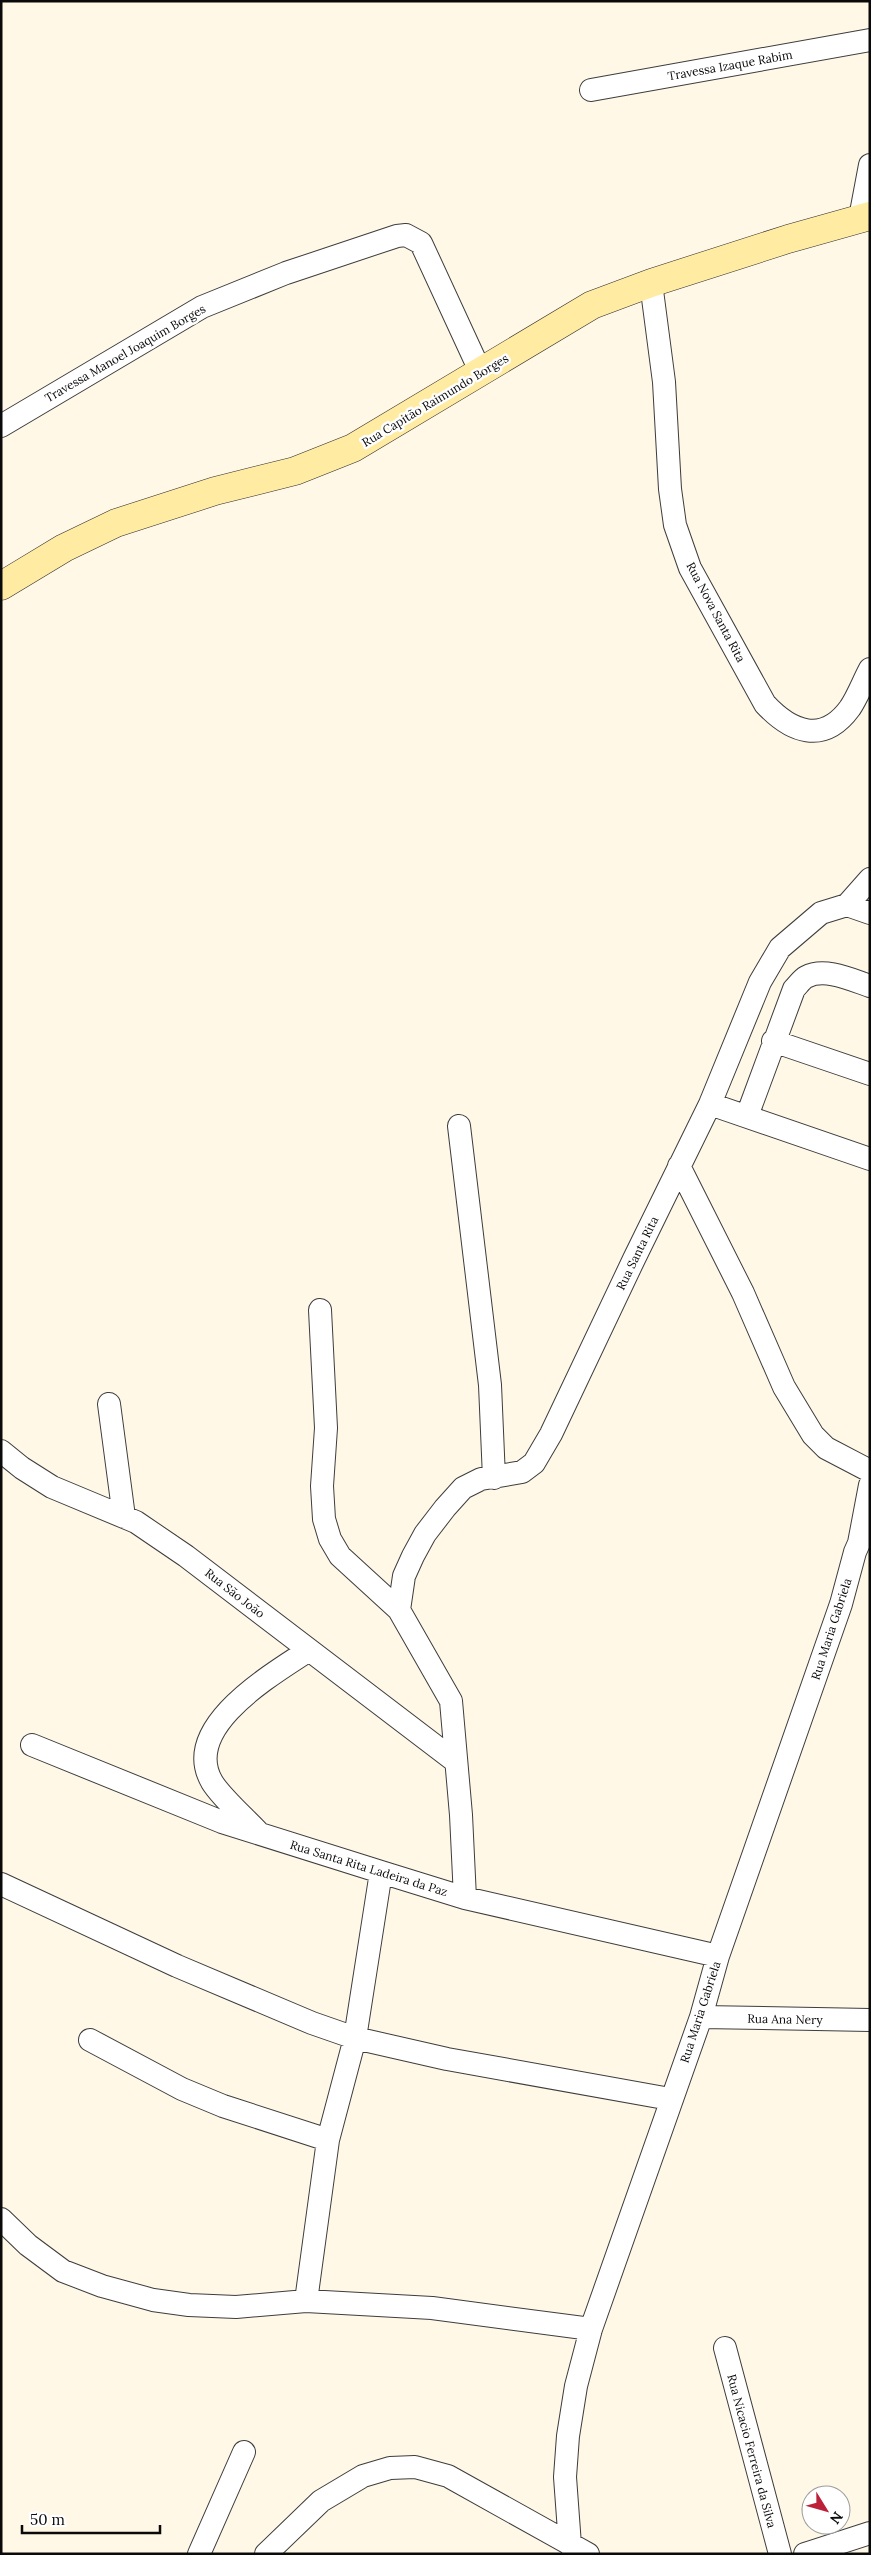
<svg xmlns="http://www.w3.org/2000/svg" width="871" height="2555" viewBox="0 0 871 2555" font-family="Lora,serif">
<style>
.lines{fill:none;stroke-linecap:round;stroke-linejoin:round}
.street-casing{stroke:#3d3d3d;stroke-width:24}
.secondary-casing{stroke:#2c2c2c;stroke-width:29}
.street{stroke:#fff;stroke-width:22}
.secondary{stroke:#ffeba2;stroke-width:28}
.labels{text-anchor:middle;dominant-baseline:central;stroke-width:5;stroke-linejoin:round;paint-order:stroke}
.street-label{font-size:12px;fill:#0a0a0a;stroke:#fff}
</style>
<rect width="100%" height="100%" fill="#fff8e7"/>
<g class="lines">
<defs>
<path id="street" d="M591,90L870,40
M860,218L870,165
M651,283L664,382L670,489L675,525L690,568L765,704C791,732 823,745 850,708C858,696 863,682 870,669
M1,426L202,307L286,273L397,236L406,235L421,243L481,373
M847,905L870,913
M773,1041L870,1074
M710,1104L870,1159
M747,1116L794,989C798,985 802,979 806,977C825,967 852,980 870,986
M459,1126L490,1385L494,1478
M679,1166L743,1293L784,1387L813,1435L826,1448L870,1471
M320,1310L326,1428L322,1486L324,1519L330,1539L340,1556L399,1610L451,1701L461,1815L465,1898
M109,1404L124,1517
M1,1451L22,1468L52,1487L136,1522L186,1556L455,1761
M399,1610L404,1576L413,1556L425,1534L445,1508L463,1488L481,1479L522,1472L534,1463L551,1434L634,1259L710,1104L760,982L780,948L821,913L847,905L870,879
M32,1745L222,1822L381,1872L465,1898L718,1956
M258,1832C245,1818 221,1797 212,1782C180,1727 273,1674 309,1650
M1,1884L177,1966L312,2023L355,2038L447,2059L670,2099
M701,2017L870,2020
M90,2040L182,2089L223,2106L328,2140
M1,2219L28,2245L63,2271L102,2286L153,2300L189,2305L236,2307L306,2301L432,2308L591,2329
M306,2301L328,2140L355,2038L381,1872
M725,2348L780,2554
M570,2545L565,2477L568,2436L576,2386L591,2329L701,2017L718,1956L841,1604L855,1552L859,1543L870,1485
M199,2554L244,2452
M266,2554L321,2501L363,2476L390,2468L415,2467L448,2476L588,2554
M805,2554L870,2533"/>
<path id="secondary" d="M1,586L64,548L116,523L215,491L295,471L353,448L592,305L651,283L788,239L870,216"/>
</defs>
<use href="#street" class="street-casing"/>
<use href="#secondary" class="secondary-casing"/>
<use href="#street" class="street"/>
<use href="#secondary" class="secondary"/>
</g>
<g class="labels">
<g class="street-label">
<text transform="translate(730 65) rotate(-10)">Travessa Izaque Rabim</text>
<text transform="translate(125 353) rotate(-30)">Travessa Manoel Joaquim Borges</text>
<text transform="translate(435 400) rotate(-31)">Rua Capitão Raimundo Borges</text>
<text transform="translate(716 612) rotate(62)">Rua Nova Santa Rita</text>
<text transform="translate(637 1253) rotate(-64)">Rua Santa Rita</text>
<text transform="translate(235 1593) rotate(38)">Rua São João</text>
<text transform="translate(831 1629) rotate(-72)">Rua Maria Gabriela</text>
<text transform="translate(369 1868) rotate(17)">Rua Santa Rita Ladeira da Paz</text>
<text transform="translate(700 2012) rotate(-72)">Rua Maria Gabriela</text>
<text transform="translate(785 2019) rotate(1)">Rua Ana Nery</text>
<text transform="translate(752 2451) rotate(75)">Rua Nicacio Ferreira da Silva</text>
</g>
</g>
<rect width="871" height="2555" fill="none" stroke="#0a0a0a" stroke-width="5"/>
<g transform="translate(826 2510) rotate(127)"><circle r="24" fill="#ffffff" stroke="#9d9d9d"/>
<path d="M0-4L9 19L0 12L-9 19Z" fill="#bc2139"/>
<text y="-8" font-size="14" font-weight="bold" text-anchor="middle" fill="#0a0a0a">N</text>
</g>
<path d="M22 2525v8h138v-8" fill="none" stroke="#0a0a0a" stroke-width="2.5"/>
<text x="30" y="2525" font-size="15" fill="#0a0a0a" stroke="#ffffff" stroke-width="4" paint-order="stroke">50 m</text>
</svg>
